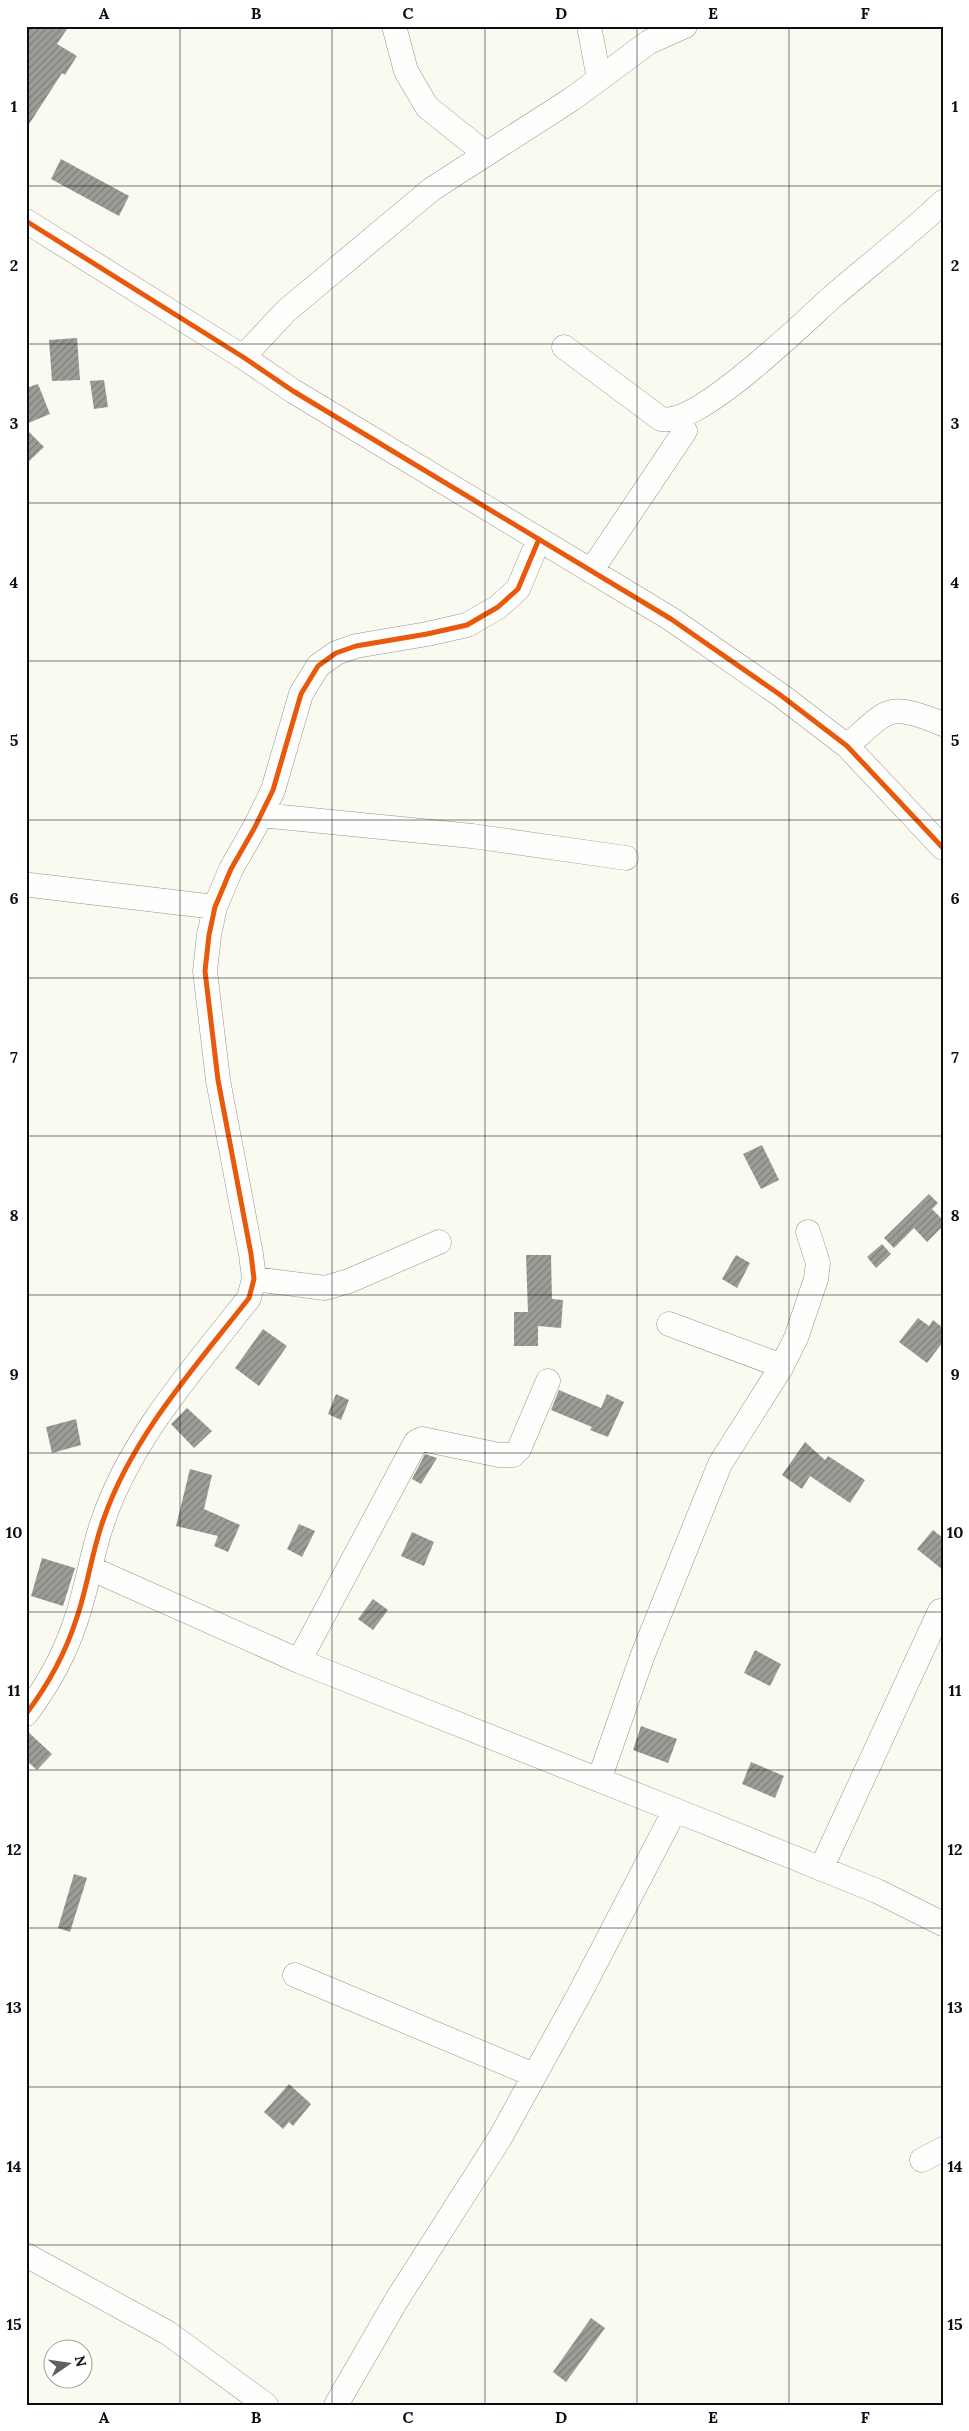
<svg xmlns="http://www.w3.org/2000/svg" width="969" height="2431" viewBox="0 0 969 2431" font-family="Lora,serif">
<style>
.building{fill:url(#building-hatch)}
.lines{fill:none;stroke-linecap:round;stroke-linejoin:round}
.minor-casing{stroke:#949490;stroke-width:25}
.minor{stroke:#fefefd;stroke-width:24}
.cycleway-casing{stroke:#fff;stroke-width:8}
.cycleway{stroke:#e8590c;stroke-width:5}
.grid{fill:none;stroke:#0d0d0d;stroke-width:1;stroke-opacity:0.55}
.neatline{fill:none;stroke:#0d0d0d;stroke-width:2}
.grid-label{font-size:16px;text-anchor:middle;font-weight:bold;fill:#0d0d0d}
</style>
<defs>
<pattern id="building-hatch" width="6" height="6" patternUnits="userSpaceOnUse" patternTransform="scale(1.25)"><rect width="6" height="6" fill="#9e9c97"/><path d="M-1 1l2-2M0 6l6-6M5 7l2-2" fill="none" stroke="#7f7e7a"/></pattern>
</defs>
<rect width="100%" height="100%" fill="#fbfaf1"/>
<path class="building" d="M26,26H69L57,44L77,56L65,75L62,73L26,129Z
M61,159L129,196L119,216L51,179Z
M77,338L80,380L52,381L49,340Z
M104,380L108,407L94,409L90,381Z
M38,384L50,414L26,424V388Z
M26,429L44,447L26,464Z
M762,1145L779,1180L761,1189L743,1154Z
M929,1194L938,1203L932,1209L943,1220V1226L927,1242L914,1228L894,1248L884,1238Z
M882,1244L891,1254L876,1268L867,1257Z
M526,1255H551L552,1299L563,1300L561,1328L538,1326V1346H514V1312H528Z
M736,1255L750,1263L737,1288L722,1279Z
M918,1318L929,1326L933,1320L943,1328V1342L927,1363L899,1342Z
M263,1329L287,1346L259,1386L235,1368Z
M559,1390L601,1408L607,1394L624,1402L608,1437L590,1430L592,1427L551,1410Z
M336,1394L349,1400L341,1420L328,1414Z
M187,1408L212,1431L194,1448L171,1424Z
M76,1419L81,1445L52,1453L46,1427Z
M805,1442L825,1460L828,1456L865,1480L850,1503L810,1476L802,1489L782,1475Z
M425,1454L437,1458L421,1484L412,1479Z
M190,1469L212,1475L204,1509L240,1525L228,1552L214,1546L218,1536L176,1526Z
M299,1524L315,1531L302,1557L287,1549Z
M933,1530L943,1538V1570L917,1549Z
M412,1532L434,1542L424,1566L401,1556Z
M42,1558L75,1568L63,1606L31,1596Z
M373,1599L388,1610L373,1630L358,1619Z
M755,1650L781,1664L770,1686L744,1673Z
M641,1726L677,1739L668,1763L633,1750Z
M26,1730L52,1754L37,1770L26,1760Z
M751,1762L784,1776L775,1798L742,1784Z
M74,1874L87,1878L70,1932L58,1928Z
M289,2084L311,2104L293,2126L289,2122L283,2129L264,2112Z
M591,2318L605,2328L566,2382L553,2372Z"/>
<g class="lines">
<defs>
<path id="minor" d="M394,26L406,71L427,107L486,154
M589,26L599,79
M26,221L243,357L293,391L671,619L779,694L847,746L943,848
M564,347L661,419C698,427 803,323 832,297C869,265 907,236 943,202
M243,357L286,311L432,189L572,99L649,42L685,26
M591,571L685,431L677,418
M847,746C890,708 887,702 943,724
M261,815L472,836L626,858
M30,885L215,907
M254,1279L325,1288L349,1281L439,1242
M669,1324L782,1366
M90,1568L299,1661L675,1810
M299,1661L416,1442L422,1439L499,1455H513L519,1449L548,1381
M26,1714C48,1685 66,1652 77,1617C88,1585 92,1550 104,1518C133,1435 196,1366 249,1298L254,1279L251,1254L218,1080L205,971L209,935L215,907L231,869L255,827L273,790L301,694L318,666L336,653L356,646L427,634L467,625L498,607L518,589L539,539
M599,1780L642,1657L720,1464L782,1366L796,1338L816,1279L818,1263L808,1232
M821,1869L940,1611
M295,1975L534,2075
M922,2160L943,2149
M26,2255L168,2333L266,2405
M336,2405L396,2301L500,2138L581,1991L675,1810L877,1891L943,1924"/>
</defs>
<use href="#minor" class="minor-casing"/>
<use href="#minor" class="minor"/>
<defs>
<path id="cycleway" d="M26,221L243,357L293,391L671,619L779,694L847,746L943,848
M26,1714C48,1685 66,1652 77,1617C88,1585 92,1550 104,1518C133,1435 196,1366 249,1298L254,1279L251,1254L218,1080L205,971L209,935L215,907L231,869L255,827L273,790L301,694L318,666L336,653L356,646L427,634L467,625L498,607L518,589L539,539"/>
</defs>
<use href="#cycleway" class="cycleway-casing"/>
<use href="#cycleway" class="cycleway"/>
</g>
<path class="grid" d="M180,26V2405M332,26V2405M485,26V2405M637,26V2405M789,26V2405M26,186H943M26,344H943M26,503H943M26,661H943M26,820H943M26,978H943M26,1136H943M26,1295H943M26,1453H943M26,1612H943M26,1770H943M26,1928H943M26,2087H943M26,2245H943"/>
<rect width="969" height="2431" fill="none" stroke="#ffffff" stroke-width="55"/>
<g transform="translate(68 2364) rotate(77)"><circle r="24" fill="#ffffff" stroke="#9e9e9e"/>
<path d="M0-4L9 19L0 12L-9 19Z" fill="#60605d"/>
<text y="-8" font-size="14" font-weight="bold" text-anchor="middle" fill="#0d0d0d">N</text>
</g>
<rect x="28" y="28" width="914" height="2376" class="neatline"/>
<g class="grid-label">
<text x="104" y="19">A</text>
<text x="256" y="19">B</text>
<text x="408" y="19">C</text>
<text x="561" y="19">D</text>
<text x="713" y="19">E</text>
<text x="865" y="19">F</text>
<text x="14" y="112">1</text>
<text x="955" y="112">1</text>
<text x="14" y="271">2</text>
<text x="955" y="271">2</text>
<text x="14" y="429">3</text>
<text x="955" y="429">3</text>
<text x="14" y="588">4</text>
<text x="955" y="588">4</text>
<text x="14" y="746">5</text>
<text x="955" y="746">5</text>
<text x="14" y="904">6</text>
<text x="955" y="904">6</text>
<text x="14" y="1063">7</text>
<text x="955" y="1063">7</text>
<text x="14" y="1221">8</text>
<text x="955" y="1221">8</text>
<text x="14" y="1380">9</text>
<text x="955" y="1380">9</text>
<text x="14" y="1538">10</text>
<text x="955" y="1538">10</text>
<text x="14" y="1696">11</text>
<text x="955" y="1696">11</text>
<text x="14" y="1855">12</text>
<text x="955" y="1855">12</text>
<text x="14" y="2013">13</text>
<text x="955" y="2013">13</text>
<text x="14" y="2172">14</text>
<text x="955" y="2172">14</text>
<text x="14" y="2330">15</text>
<text x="955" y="2330">15</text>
<text x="104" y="2423">A</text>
<text x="256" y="2423">B</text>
<text x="408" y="2423">C</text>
<text x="561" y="2423">D</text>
<text x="713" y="2423">E</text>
<text x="865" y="2423">F</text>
</g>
</svg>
